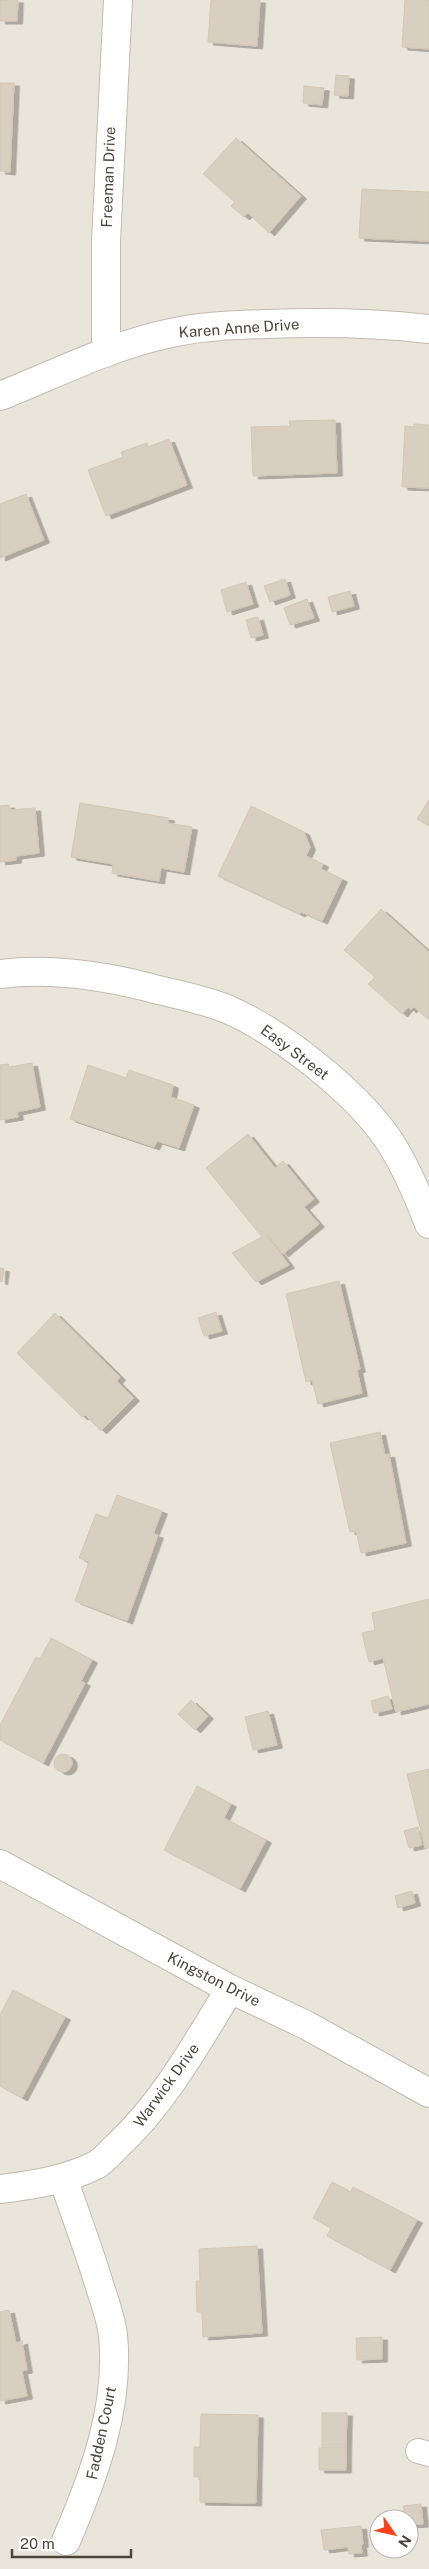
<svg xmlns="http://www.w3.org/2000/svg" width="429" height="2569" viewBox="0 0 429 2569" font-family="'Public Sans',sans-serif">
<style>
.residential{fill:#eae5da;fill-rule:evenodd}
.building{fill:#d8cfc1;stroke:#d3c7b4;filter:url(#shadow)}
.lines{fill:none;stroke-linecap:round;stroke-linejoin:round}
.lane-casing{stroke:#c2bbae;stroke-width:26}
.street-casing{stroke:#c2bbae;stroke-width:30}
.lane{stroke:#fff;stroke-width:24}
.street{stroke:#fff;stroke-width:28}
.labels{text-anchor:middle;dominant-baseline:central;stroke-width:5;stroke-linejoin:round;paint-order:stroke}
.street-label{font-size:15px;fill:#4b4439;stroke:#fff}
</style>
<defs>
<filter id="shadow"><feDropShadow dx="5.5" dy="3" stdDeviation="0" flood-color="#0004"/></filter>
</defs>
<rect width="100%" height="100%" fill="#f6f3ec"/>
<path class="residential" d="M0,0H429V2569H0ZM379,2519H409V2549H379Z"/>
<path class="building" d="M0,0H18L17,21H0Z
M211,0H260L257,46L208,42Z
M405,0H429V49L402,47Z
M336,75L349,76L348,96L334,95Z
M0,83H14L10,172L0,171Z
M304,86L324,88L322,105L303,103Z
M236,138L301,196L269,233L248,213L244,217L231,206L235,202L203,174Z
M362,189L429,192V241L359,238Z
M335,420L337,473L253,476L251,427L290,426L289,421Z
M414,424L429,425V488L402,487L405,426L414,427Z
M169,439L187,485L106,516L88,470L123,457L121,452L147,443L148,447Z
M26,494L44,540L0,558V504Z
M285,579L290,595L270,602L264,586Z
M246,582L253,604L227,612L221,590Z
M350,591L354,606L332,612L328,597Z
M307,599L314,618L290,625L284,608Z
M258,617L263,635L251,638L246,620Z
M429,800V826L417,819Z
M80,803L169,818L168,823L192,827L184,872L161,868L159,881L112,873L113,864L71,857Z
M9,805L10,810L35,808L39,853L16,856V860L0,862V806Z
M251,806L304,832L310,847L306,856L323,864L321,869L342,879L322,921L301,912L300,914L218,876Z
M381,909L429,952V1020L414,1007L411,1010L408,1007L402,1014L368,984L375,977L344,950Z
M32,1063L40,1107L17,1112L18,1117L0,1120V1065L8,1064L9,1067Z
M88,1065L126,1078L129,1070L173,1085L171,1097L194,1105L179,1148L157,1141L154,1147L70,1119Z
M248,1134L275,1168L283,1161L314,1199L304,1207L319,1224L283,1254L267,1235L289,1265L256,1282L232,1253L262,1237L206,1168Z
M0,1268L4,1269L2,1282L0,1281Z
M339,1281L360,1369L357,1370L362,1393L318,1404L312,1380L306,1382L286,1294Z
M216,1312L222,1331L204,1336L198,1318Z
M55,1313L120,1377L117,1381L134,1398L101,1431L85,1415L82,1417L17,1353Z
M380,1432L385,1455L389,1454L406,1543L361,1553L356,1531L350,1532L330,1443Z
M117,1495L162,1511L153,1534L158,1535L127,1621L75,1601L89,1562L79,1558L96,1514L108,1518Z
M429,1599V1704L396,1712L383,1658L369,1662L362,1633L375,1630L372,1613Z
M51,1638L92,1660L81,1681L85,1683L43,1763L0,1740V1725L36,1657L40,1659Z
M388,1696L392,1709L374,1713L371,1701Z
M191,1700L208,1716L195,1730L178,1714Z
M268,1711L277,1745L253,1750L245,1717Z
M54 1763a9 9 0 1 1 18 0a9 9 0 1 1-18 0Z
M429,1769V1847L425,1848L407,1774Z
M197,1786L231,1804L224,1818L266,1840L240,1889L164,1850Z
M418,1827L422,1845L409,1848L404,1831Z
M412,1891L415,1903L398,1908L395,1896Z
M13,1990L65,2017L22,2098L0,2086V2015Z
M332,2182L351,2192L353,2187L417,2220L390,2270L327,2236L331,2228L313,2218Z
M257,2246L262,2333L203,2337L202,2312H197L196,2281H200L199,2249Z
M9,2310L16,2343L22,2341L27,2370L22,2371L27,2396L0,2401V2312Z
M382,2337V2359L357,2360L356,2338Z
M322,2413H347L346,2448H322Z
M201,2414L258,2415L256,2503L200,2502V2477H194V2447H200Z
M319,2448H346V2470H319Z
M421,2504L423,2524L409,2525V2519H405L403,2506Z
M361,2526L363,2544L361,2545L362,2553L349,2554L348,2547L324,2550L321,2530Z"/>
<g class="lines">
<defs>
<path id="lane" d="M418,2451L429,2454"/>
<path id="street" d="M106,353V241L118,0
M0,396C56,374 112,345 171,333C202,326 234,325 266,324C320,322 375,323 429,329
M0,974C49,968 99,975 147,987C173,994 202,999 227,1009C280,1032 355,1091 388,1139C406,1166 418,1195 429,1224
M0,1864L230,1989L306,2025L429,2093
M63,2178C75,2214 89,2250 100,2287C105,2302 111,2319 113,2335C120,2407 94,2476 66,2541
M0,2189C33,2185 66,2180 96,2165C103,2161 110,2153 116,2147C164,2103 196,2044 230,1989"/>
</defs>
<use href="#lane" class="lane-casing"/>
<use href="#street" class="street-casing"/>
<use href="#lane" class="lane"/>
<use href="#street" class="street"/>
</g>
<g class="labels">
<g class="street-label">
<text transform="translate(108 177) rotate(-88)">Freeman Drive</text>
<text transform="translate(239 328) rotate(-4)">Karen Anne Drive</text>
<text transform="translate(295 1052) rotate(37)">Easy Street</text>
<text transform="translate(214 1979) rotate(27)">Kingston Drive</text>
<text transform="translate(166 2085) rotate(-54)">Warwick Drive</text>
<text transform="translate(101 2433) rotate(-78)">Fadden Court</text>
</g>
</g>
<g transform="translate(394 2534) rotate(124)"><circle r="24" fill="#ffffff" stroke="#b7b4b0"/>
<path d="M0-4L9 19L0 12L-9 19Z" fill="#fc3f1d"/>
<text y="-8" font-size="14" font-weight="bold" text-anchor="middle" fill="#4b4439">N</text>
</g>
<path d="M12 2549v8h119v-8" fill="none" stroke="#4b4439" stroke-width="2.5"/>
<text x="20" y="2549" font-size="15" fill="#4b4439" stroke="#ffffff" stroke-width="4" paint-order="stroke">20 m</text>
</svg>
